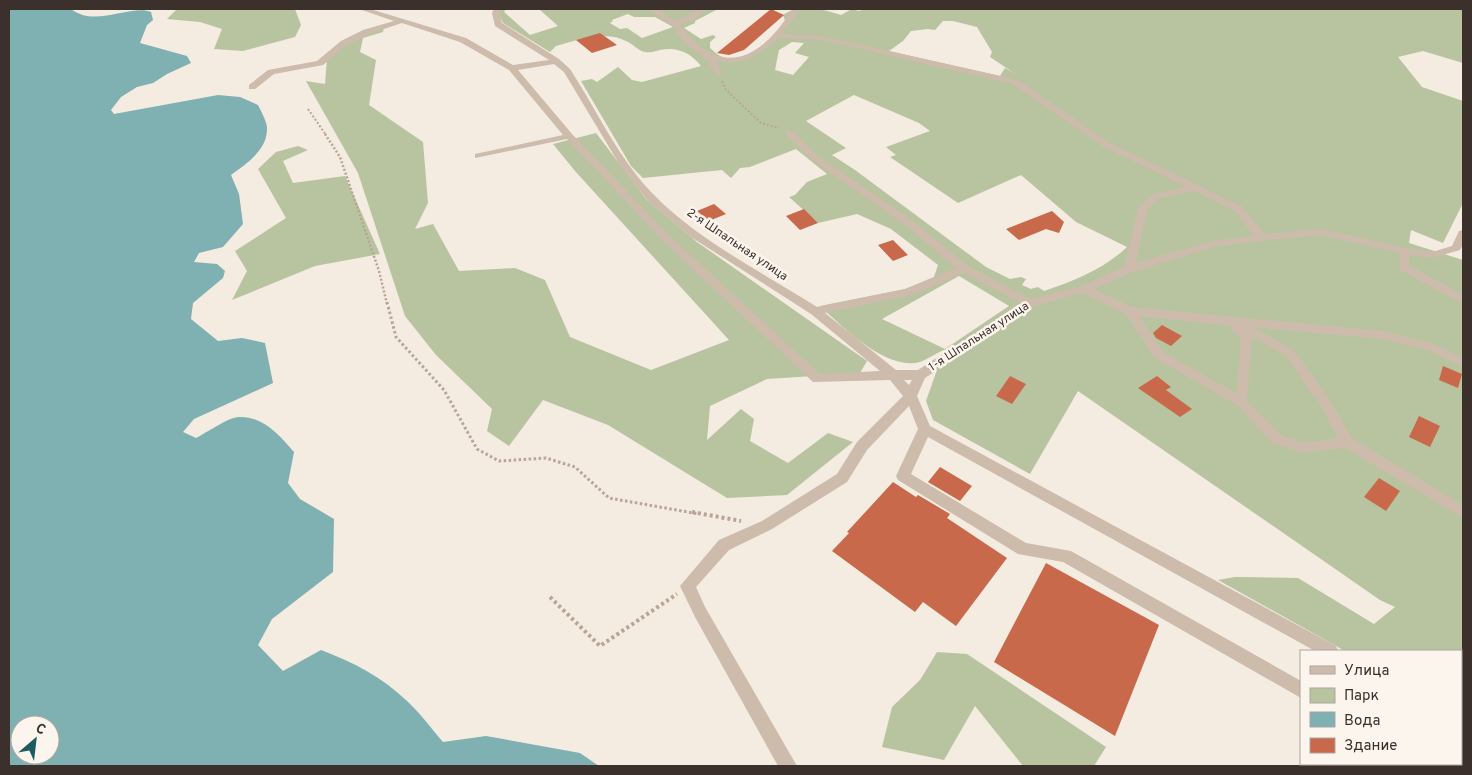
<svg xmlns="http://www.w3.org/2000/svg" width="1472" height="775" viewBox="0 0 1472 775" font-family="Overpass,sans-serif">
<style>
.green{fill:#b8c4a0;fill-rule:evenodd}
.water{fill:#7fb0b2;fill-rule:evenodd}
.building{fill:#c8694b}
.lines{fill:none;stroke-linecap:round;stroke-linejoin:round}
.path-far3{stroke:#b9a596;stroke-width:2;stroke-dasharray:2 2;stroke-linecap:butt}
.path-far2{stroke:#b9a596;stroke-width:2.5;stroke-dasharray:2 2;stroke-linecap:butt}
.path-far1{stroke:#b9a596;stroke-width:3;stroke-dasharray:2.5 2.5;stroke-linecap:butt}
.path{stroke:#b9a596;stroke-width:4;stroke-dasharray:3 3;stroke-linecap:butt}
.minor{fill:#cdbbac;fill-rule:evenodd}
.labels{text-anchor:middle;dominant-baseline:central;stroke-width:5;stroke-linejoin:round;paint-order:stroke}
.street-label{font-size:12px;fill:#3b302b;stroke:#fbf5ee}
</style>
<rect width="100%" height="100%" fill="#f4ebe1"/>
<path class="green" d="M177,9H295L301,25L295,37L243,51L214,49L222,29L200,22L167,19Z
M502,9H506L504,12L530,35L558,26L539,9H718L695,21V23L684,28L701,39L713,35L716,37L710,42V48C714,51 718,56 723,57C748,66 771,38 786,23L783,15C801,3 822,9 841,15L852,9L859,11L866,9H1463V63L1423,51L1398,57L1422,87L1463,101V203L1443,243L1411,230L1409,243L1463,260V711H1461V651H1345L1218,580L1235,577L1298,578L1374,624L1395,607L1380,600L1078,391L1030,474L933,420L926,401L944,350C936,353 928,359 920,362C886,371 843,327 820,306L905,289L934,277L938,265L891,229L857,214L818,223L789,197L795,195L807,182L827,174L796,149L750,167L740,168L731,178L722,170L643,178L631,166L581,81L592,79L597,82L618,67L632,80L642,82L701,66C691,53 677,46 660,50C655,51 651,53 645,52C639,51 634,45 628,42C616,35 600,35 586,39L584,38L556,46L550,52L503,23L499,13ZM628,14L634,17H655L673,27L642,38L627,28L620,29L610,23L613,21L612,20ZM943,21H953L977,27L992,52L990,57L1014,73L1005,68L1000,76L889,51L903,41L911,31L928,29L935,30ZM792,42L804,43L795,53L809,57L793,75L775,70L779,50ZM854,95L919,123L930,131L886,147L896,155L890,157L958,203L1021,175L1076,222L1127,247C1104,269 1074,281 1044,291L1038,287L1031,289L1022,285L1026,279L1021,277L1010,279L986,267L855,170L832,155L846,148L806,121ZM959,276L1009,306L945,349L882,319Z
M384,27L383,32L363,38L360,52L376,60L369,105L423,142L428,203L415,229L433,224L459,271L515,268L545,280L570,337L651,370L729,340L575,171L553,144L596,133L647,200L697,242L867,361L860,373L767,379L710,406L707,440L741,409L754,419L750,441L788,463L828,433L853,442L787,495L727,498L608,425L543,400L509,446L487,431L492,409L436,355L405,316L358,173L306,81L325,84L327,59L346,44Z
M298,146L308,150L283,161L293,183L345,176L380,254L315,266L232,300L247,271L235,251L286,218L258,169L276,152Z
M937,652L967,654L1106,747L1094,766H1023L975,706L944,760L882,747L892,707L920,680Z"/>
<path class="water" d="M9,9H71C95,28 131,4 151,12L153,20L147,25L140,43L187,56L191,63L167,74L153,83L137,87L121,97L111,110L114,114L218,95L240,97L258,105C261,111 266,120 267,127C268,150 247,163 231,175L239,194L243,224L223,247L199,253L194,262L217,264L225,271L223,278L193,303L191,319L218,341L242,338L265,343L273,383L194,419L183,432L196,438C206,433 229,417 239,417C263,416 279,435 294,452L288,483L300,499L334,519L333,572L272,619L258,645L283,671L321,650C353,662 382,677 407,701C420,713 431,728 443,742L486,736L580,753L599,766H9ZM20,725H50V755H20Z"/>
<path class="building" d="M771,9L784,15L744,50L729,55L717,53Z
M600,33L617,45L592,53L576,40Z
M714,204L726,214L709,221L697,211Z
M804,209L818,223L800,230L786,216Z
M1052,211L1064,222L1059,233L1046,229L1019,240L1006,229Z
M893,240L908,255L893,261L878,245Z
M1162,325L1182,336L1171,346L1156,338L1153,333Z
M1443,366L1462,374L1458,388L1439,380Z
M1010,376L1026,384L1012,404L996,396Z
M1157,376L1171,387L1166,390L1192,409L1180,417L1138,388Z
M1419,416L1440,426L1430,447L1409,437Z
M940,467L972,486L960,501L928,482Z
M1379,478L1400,491L1386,511L1364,497Z
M893,482L916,497L918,495L950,514L947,518L1007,558L956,626L923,602L915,612L832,551L849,533L847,532Z
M1046,563L1159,625L1115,736L994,662Z"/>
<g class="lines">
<path class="path-far3" d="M722,81L726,90L761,123L779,128
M308,109L326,135"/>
<path class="path-far2" d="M325,134L340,157L379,271L387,304"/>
<path class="path-far1" d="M387,302L396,337L444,390L477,449L499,461L546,458L575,467L609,498L699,514"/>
<path class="path" d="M692,512L741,521
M550,597L600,646L677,594"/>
<path class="minor" d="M359,9H370L466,38L513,65L549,60L495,26L492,13L494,9H502L500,13L502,23L559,59L570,69C598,112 620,162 657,198C700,241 765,274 817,307L906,289L956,268L904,224L812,160L786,134V130H792L818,156L912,220L968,266L1031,299L1081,286L1124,267L1138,207L1152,194L1186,187L1104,147L1012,84L822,40L778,38C761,55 741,66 716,61L723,73L719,75H716L706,59L687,46L672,26L649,9H658L676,21C686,17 695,9 706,9L694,20L680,25C721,80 761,60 792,9H800L782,34L822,36L1018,80L1110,143L1243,207L1264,234L1322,229L1404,248L1432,252L1452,246L1459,231L1463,230V244L1460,250L1432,258L1409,255V265L1463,295V304L1400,270L1399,253L1322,235L1261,241L1212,247L1133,272L1094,289L1132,307L1383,331L1434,344L1463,358V367L1427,350L1383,339L1252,327L1294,350L1330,400L1352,438L1463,505V518L1345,448L1304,453L1272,443L1237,405L1155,358L1126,314L1083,293L1034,306L925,378L917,396L930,426L1336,646L1338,651H1315L928,437L911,474L1026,543L1071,551L1301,681V698L1063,562L1018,554L898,480L896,476L918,429L909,406L867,450L847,482L772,529L729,550L696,587L705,607L797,766H778L695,617L680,586L719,540L762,521L837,474L857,442L903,396L890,380L813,382L664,242L567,139L475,158V154L563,135L509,70L460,42L402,23L369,34L347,45L323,65L274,74L255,89H249V85L268,70L317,61L341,41L363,30L394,21ZM554,64L564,72L621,167L649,202L691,237L811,314L880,371L820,374L672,238L572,134L518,70ZM1195,191L1235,211L1254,236L1211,241L1136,263L1147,210L1159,198ZM964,273L1021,303L918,370H896L825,313L912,295ZM1139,316L1231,326L1232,330L1241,340L1236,393L1163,352ZM1252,337L1286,356L1321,406L1338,438L1304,443L1282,435L1247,401ZM904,380H912L909,385Z
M1461,712H1463V728H1461Z
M1422,764H1443L1444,766H1423Z"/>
</g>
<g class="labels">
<g class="street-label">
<text transform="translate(737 245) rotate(34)">2-я Шпальная улица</text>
<text transform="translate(979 337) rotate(-33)">1-я Шпальная улица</text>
</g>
</g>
<rect width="1472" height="775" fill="none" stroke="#3b302b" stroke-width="20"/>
<rect x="1300" y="650" width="162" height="115" fill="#fbf5ee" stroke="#aea6a0"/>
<rect x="1310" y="666" width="25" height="8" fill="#cdbbac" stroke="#aea6a0"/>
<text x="1344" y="675" font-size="15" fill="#3b302b">Улица</text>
<rect x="1310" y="688" width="25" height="15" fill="#b8c4a0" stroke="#aea6a0"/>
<text x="1344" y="700" font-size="15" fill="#3b302b">Парк</text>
<rect x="1310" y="712" width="25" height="15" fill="#7fb0b2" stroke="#aea6a0"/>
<text x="1344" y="725" font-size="15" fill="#3b302b">Вода</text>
<rect x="1310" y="738" width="25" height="15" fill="#c8694b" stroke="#aea6a0"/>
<text x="1344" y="750" font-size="15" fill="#3b302b">Здание</text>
<g transform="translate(35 740) rotate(28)"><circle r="24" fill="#fbf5ee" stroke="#aea6a0"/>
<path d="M0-4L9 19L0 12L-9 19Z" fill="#1f5a5e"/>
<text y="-8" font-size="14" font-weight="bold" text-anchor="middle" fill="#3b302b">С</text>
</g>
</svg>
